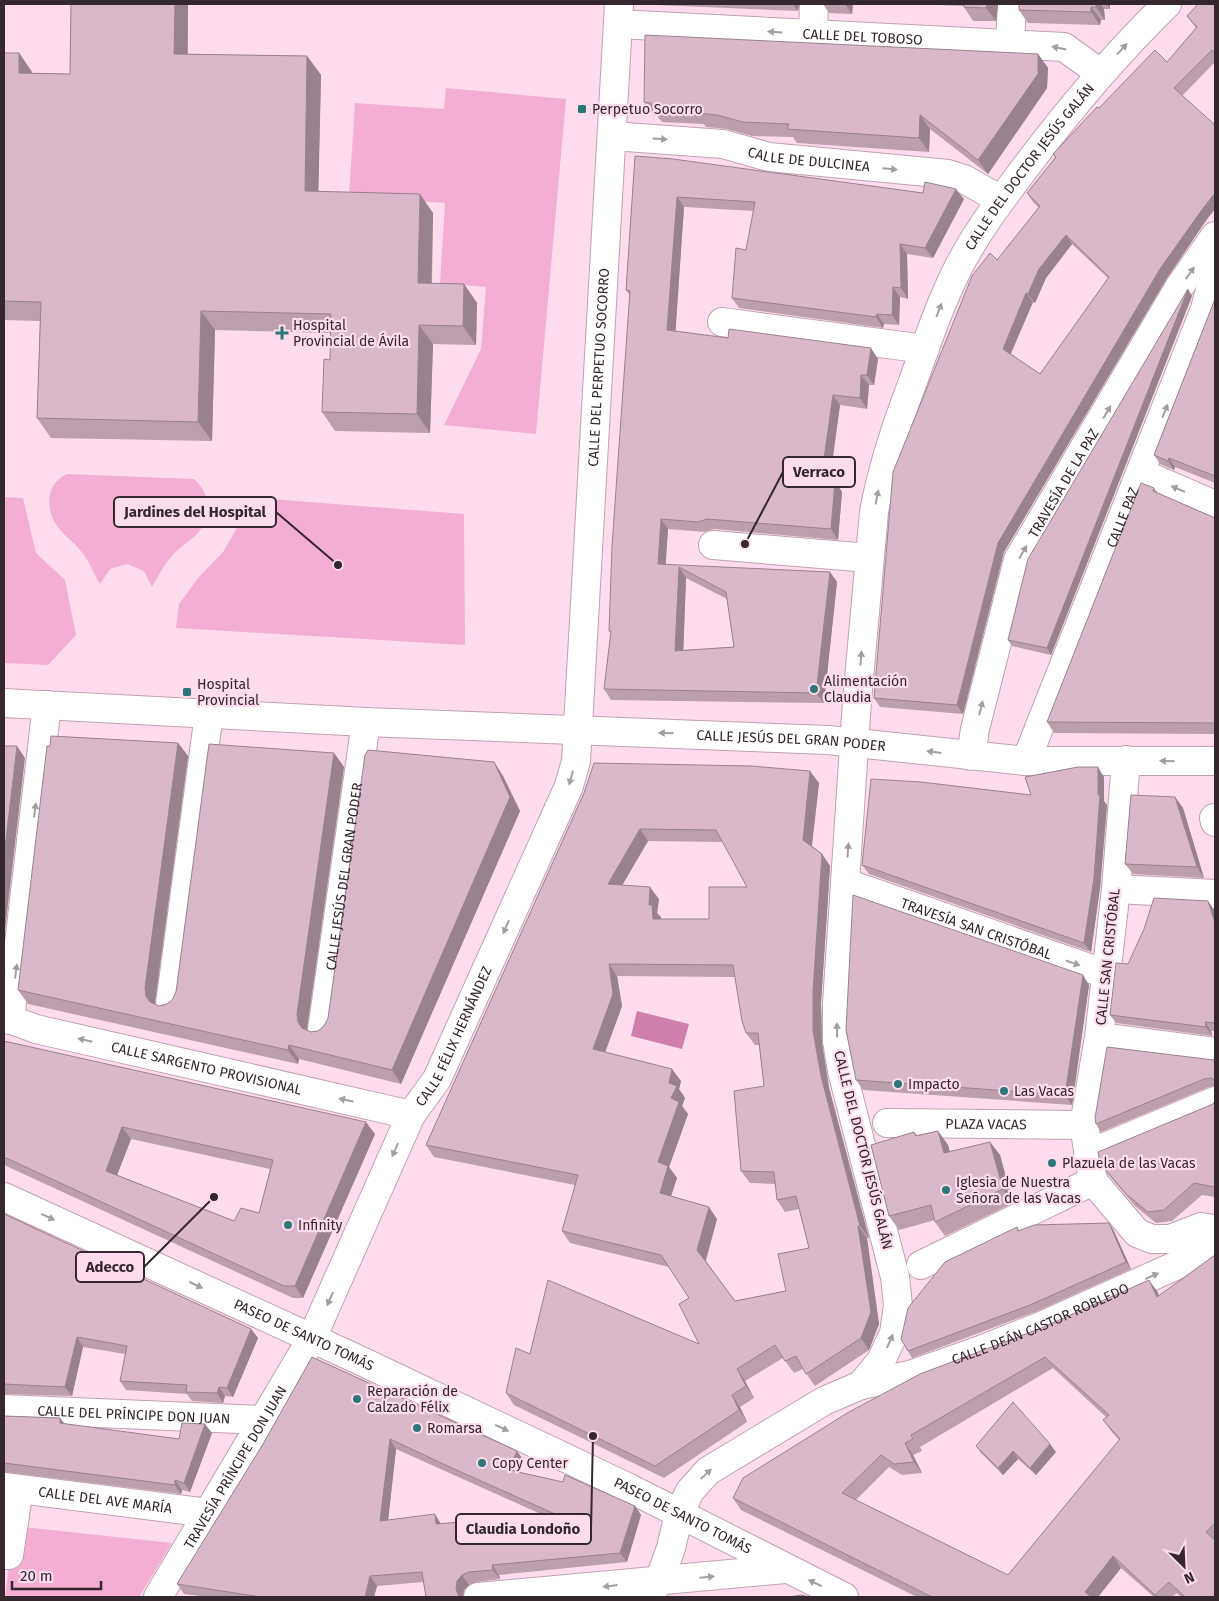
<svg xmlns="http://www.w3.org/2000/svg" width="1219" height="1601" viewBox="0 0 1219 1601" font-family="'Fira Sans',sans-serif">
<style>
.green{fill:#f4aed3}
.water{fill:#d07eac}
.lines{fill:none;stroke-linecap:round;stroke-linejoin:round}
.street-casing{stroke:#c0a1b1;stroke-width:30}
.secondary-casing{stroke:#c0a1b1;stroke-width:30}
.street{stroke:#fff;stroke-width:28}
.secondary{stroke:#fff;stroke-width:28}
.wall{fill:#bb9fad;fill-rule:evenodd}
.shaded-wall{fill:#98828d}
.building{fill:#d9b9c9;stroke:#98828d;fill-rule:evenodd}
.oneway{fill:#a49ea1}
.poi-dot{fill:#2e7778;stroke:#fedced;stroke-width:2}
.labels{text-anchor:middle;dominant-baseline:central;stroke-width:4.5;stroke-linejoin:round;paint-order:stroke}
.street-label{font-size:14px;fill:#34272e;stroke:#fedced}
.poi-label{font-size:14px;fill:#34272e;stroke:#fedced;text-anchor:start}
.leader{fill:none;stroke:#34272e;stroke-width:2}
.callout-dot{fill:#34272e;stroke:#fedced;stroke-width:2}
.callout{fill:#fedced;stroke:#34272e;stroke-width:2}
.callout-label{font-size:15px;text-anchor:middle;font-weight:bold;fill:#34272e}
</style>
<rect width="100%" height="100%" fill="#fedced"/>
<path class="green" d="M446,88L566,99L536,434L444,425L481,349L486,287L440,283L445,203L349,196L355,103L444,109Z
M67,474L194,479C211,495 213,516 197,534C189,542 178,548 171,557C163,566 158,577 152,587L144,571L127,564L110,569L100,584C94,574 90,563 83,554C76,543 64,536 57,526C44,507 47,483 67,474Z
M4,497L23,498L36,553L65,580L76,635L48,665L4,663Z
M245,497L464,514L465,645L176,628L179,604L199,577L223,552L241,521Z
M14,1526L172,1543L139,1597H5Z"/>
<path class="water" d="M637,1011L689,1024L682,1049L631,1036Z"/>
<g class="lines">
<defs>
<g id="street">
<path id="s1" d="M618,24L1064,47L1100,73"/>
<path d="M813,35L814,4"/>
<path d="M1010,44L1012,4"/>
<path id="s2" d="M612,136L723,144L769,157L948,174L964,179L1001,200"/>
<path d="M722,322L925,349"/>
<path d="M1141,473L1215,505"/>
<path d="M713,545L869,558"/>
<path id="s3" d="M971,756L975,729L1018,560L1180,286L1215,236"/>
<path d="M1126,760L1116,889L1099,1037L1215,1052"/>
<path id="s4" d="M1026,761L1205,309L1215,272"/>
<path d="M1214,818L1215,822"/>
<path id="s5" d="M846,883L1106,974"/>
<path d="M1116,889L1215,894"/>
<path d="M170,1004L209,714"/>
<path id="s6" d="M4,1017L36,1029L411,1115"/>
<path d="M10,1020L47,705"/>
<path id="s7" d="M322,1030L366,722"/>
<path d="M1099,1037L1084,1125L1093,1181L1137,1233L1152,1239H1170L1201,1227L1215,1229"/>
<path id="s8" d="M887,1123L1084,1125"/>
<path d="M1088,1154L1215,1101"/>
<path d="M921,1265L1093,1181"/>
<path id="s9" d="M861,1385L910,1375L978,1351L1041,1326L1215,1248"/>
<path id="s10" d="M4,1409L264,1420"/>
<path id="s11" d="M4,1487L208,1513"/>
<path d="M4,1555H9L19,1489"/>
<path id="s12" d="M158,1597L312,1338"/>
<path d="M478,1597L785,1569"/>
</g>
<g id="secondary">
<path id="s13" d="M4,703L366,722L828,740L1026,761H1215"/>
<path id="s14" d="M4,1197L357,1359L629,1488L844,1597"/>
<path id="s15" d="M312,1338L411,1115L437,1079L569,786L576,761L619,4"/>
<path id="s16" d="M649,1597L659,1581L671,1548L679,1514L690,1491L708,1471L824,1401L861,1385L881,1361L894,1333L898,1305L895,1277L842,1071L837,1041V1004L857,701L874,512C882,468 896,426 912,384C926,345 939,306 958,268C977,231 1003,197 1028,164C1071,107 1116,54 1167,4"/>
</g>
</defs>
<use href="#street" class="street-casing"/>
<use href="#secondary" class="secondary-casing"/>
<use href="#street" class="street"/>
<use href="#secondary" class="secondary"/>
</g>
<path class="wall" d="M71,4H188V54L307,56L321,75L318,191L433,213L432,283L464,284L477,303L476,345L433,344L430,433L335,431L322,412L330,360L331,333L215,330L212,441L51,438L37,418L40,321L4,320V53H19L32,72V73L70,74Z
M654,4H799L798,11L655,5Z
M823,4H853L852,14L829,13Z
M912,4H998L996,21H973L964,7V6Z
M1019,4H1110V9H1104L1105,20H1101L1100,25L1028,23L1019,10Z
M1215,4V62L1182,96L1215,125V209L1207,219L1167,278L1004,552L963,714L880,707L874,698L997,260L1039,208L1033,202L1027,193L1055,158L1053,154L1099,108L1167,62L1196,28L1187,16ZM1072,244L1108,278L1040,374L1011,354L1033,302L1035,303L1046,278Z
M1038,54L1048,68L1047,88L988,174L930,129L929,152L797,143L793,137L752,136L727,129L706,127L704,124L662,122L657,116H654L644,102Z
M635,156L964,199L933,258L907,254L908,299L900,297L899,325L884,324L883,328L739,308L732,298L746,250L754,211L684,207L675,331L878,359L874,385H869L867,409L840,405L830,481H835L842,492L838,540L714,529L705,532L668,529L665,565L830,572L837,582L824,703L611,700L604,689L611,633L609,631L630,296L626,290ZM686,578L727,599L734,647L683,650Z
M1192,296L1051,655L1012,646L1008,640Z
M1215,299V483L1175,467L1174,470L1160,464L1154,455Z
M1154,488L1158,493L1215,518V734L1054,733L1047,722Z
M178,743L188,756L155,1002V1004L159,1006L167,1004L172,1000L334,753L344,767L307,1028V1030L311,1032L318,1031L324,1026L494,762L503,776L520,811L401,1084L299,1059L298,1064L28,1004L18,990Z
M1104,777V801L1107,805L1100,888L1091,952L869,874L862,865L1031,795Z
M819,783L812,846L822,854L830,866L821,1003L822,1043L829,1088L869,1238H867L879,1324L869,1350L815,1386L803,1369L794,1373L783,1358L745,1381L754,1398L740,1407L747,1422L664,1478L514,1405L506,1393L530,1354L699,1344L689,1298L669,1267L570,1243L562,1231L575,1185L434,1157L426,1145L584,793ZM648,841L723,842L747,887L709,919H661L657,913L659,899L622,885ZM617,976L735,977L746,1033L755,1045H759L764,1086L741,1171L750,1183L775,1184L777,1200L785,1212L799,1209L809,1248L786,1291L735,1301L706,1261L717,1219L671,1196L677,1178L669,1167L688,1114L682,1106L685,1098L679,1089L681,1081L605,1052L622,1006Z
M1175,797L1183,808L1204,878L1133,874L1125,864Z
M1208,901L1214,910L1215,913V1031H1211L1212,1036L1116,1023L1110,1015L1128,964Z
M1089,985L1072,1105L863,1090L856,1080Z
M4,1041L375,1134L303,1298H293L4,1165ZM131,1139L270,1169L259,1213L234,1221L117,1175Z
M1214,1060L1215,1062V1086L1209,1087L1101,1132L1096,1124Z
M1215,1101V1197L1202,1195L1172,1221L1156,1223L1135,1206L1108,1174L1100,1163L1213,1104Z
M938,1131L948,1145L950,1152L990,1142L1000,1155L1013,1203L945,1236L935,1222V1220L899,1230L889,1216L914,1132L917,1135Z
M4,1214L251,1329L258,1338L233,1397L225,1396L223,1403L192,1401L187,1394L126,1390L120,1381L125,1354L83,1347L72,1396L4,1394Z
M1017,1227L1019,1231L1113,1229L1131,1269L1035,1312L912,1358L908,1351Z
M1215,1255V1597H1181L1177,1593L1172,1597H1154L1121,1568L1098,1597H917L741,1510L733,1498L1157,1291L1159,1296ZM1053,1368L1106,1417L1103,1420L1111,1431L1119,1440L1008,1575L856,1500L889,1467L902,1475L922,1473L913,1455L922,1451L920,1447Z
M312,1357L524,1461L519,1472L635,1506L641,1515L627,1562L499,1575L500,1579L476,1582L469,1585L464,1590L463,1597H426L423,1582L377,1586L374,1597H207L184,1594L177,1584L263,1444ZM396,1449L543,1515L441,1524L388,1520Z
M4,1416L60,1418L64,1424L179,1439L212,1433L190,1492L182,1490L181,1494L4,1472Z
M976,1446L1056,1452L1036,1475L1018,1459L1003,1475L981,1453Z"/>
<path class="shaded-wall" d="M175,4H188L187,73L174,54Z
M793,4H799L798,11Z
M845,4H853L852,14Z
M987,4H998L996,21L986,8Z
M1096,4H1101L1104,9L1105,20L1096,7Z
M1107,4H1110V9Z
M1091,7L1101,20L1100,25L1091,12Z
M19,53L32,72V92L19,73Z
M1038,54L1048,68L1047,88L988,174L978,160Z
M307,56L321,75L318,210L305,191Z
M920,115L930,129L929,152L919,138Z
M956,189L964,199L933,258L925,248Z
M1215,193V209L1207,219L1167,278L1004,552L963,714L957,705L998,543L1160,269L1201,211Z
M420,194L433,213L431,302L418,283Z
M677,197L684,207L675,340L667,330Z
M1066,235L1072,244L1046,278L1035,303L1028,294L1039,269Z
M900,244L907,254L908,299L901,288Z
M464,284L477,303L476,345L463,326Z
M893,287L900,297L899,325L892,315Z
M1188,289L1192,296L1051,655L1047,648Z
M1026,293L1033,302L1009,357L1003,349Z
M201,311L215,330L212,441L198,422Z
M877,314L884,324L883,328L876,317Z
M419,325L433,344L430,433L417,414Z
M871,348L878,359L874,385L867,375Z
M861,375L869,385L867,409L860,398Z
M833,395L840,405L828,490L821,480Z
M1169,458L1175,467L1174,470L1168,461Z
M835,481L842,492L838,540L831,529Z
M661,519L668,529L665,575L658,564Z
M679,567L686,578L683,661L675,651Z
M830,572L837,582L824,703L816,693Z
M178,743L188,756L155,1002V1009L146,996L145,988Z
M17,746L25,758L4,939V856Z
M334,753L344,767L307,1028V1035L298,1022L297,1014Z
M494,762L503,776L520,811L401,1084L392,1070Z
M1098,767L1104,777V801L1107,805L1100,888L1091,952L1084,943L1098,795Z
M810,771L819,783L811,852L803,840Z
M1175,797L1183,808L1204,878L1197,867Z
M640,829L648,841L616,896L608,884Z
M822,854L830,866L821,1003L822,1043L829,1088L869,1238L860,1226L821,1076L813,1031V991Z
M650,887L659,899L657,913L661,917V931L653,919L649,905Z
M1208,901L1214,910L1215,913V923Z
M609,964L617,976L622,1006L602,1061L593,1049Z
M1083,975L1089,985L1072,1105L1065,1095Z
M1205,1022L1211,1031L1212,1036L1206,1027Z
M289,1045L299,1059L298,1064L288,1050Z
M672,1069L681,1081L679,1089L685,1098L682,1106L688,1114L669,1167L677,1178L668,1205L660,1193L658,1162L671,1098L669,1083Z
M366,1122L375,1134L303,1298L295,1286Z
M122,1127L131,1139L114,1183L106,1171Z
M938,1131L948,1145L954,1167L944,1153Z
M990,1142L1000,1155L1013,1203L1003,1189Z
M709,1207L717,1219L705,1262L697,1250Z
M1109,1223L1113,1229L1131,1269L1126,1262Z
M858,1226L867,1238L879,1324L869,1350L861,1338Z
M1149,1280L1157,1291L1165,1309L1157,1297Z
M251,1329L258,1338L233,1397L227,1388Z
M77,1337L83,1347L72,1396L65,1387Z
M737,1369L745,1381L754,1398L746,1386Z
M219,1387L225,1396L223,1403L217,1393Z
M732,1395L740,1407L747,1422L739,1410Z
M60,1418L67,1427L60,1423Z
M205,1424L212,1433L190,1492L184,1483Z
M390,1439L396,1449L387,1531L380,1521Z
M905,1443L913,1455L922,1473L914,1462Z
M1050,1444L1056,1452L1036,1475L1030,1468Z
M517,1451L524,1461L516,1480L509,1470Z
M1013,1451L1018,1459L1003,1475L998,1468Z
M175,1480L182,1490L181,1494L175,1485Z
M635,1506L641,1515L627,1562L620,1553Z
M435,1514L441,1524H436Z
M1113,1556L1121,1568L1098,1597H1088L1085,1592Z
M492,1565L499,1575L500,1579L493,1570Z
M462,1575L469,1585L464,1590L463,1597H459L456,1589L457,1581Z
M370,1576L377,1586L374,1597H365Z"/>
<path class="building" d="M71,4H175L174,54L307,56L305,191L420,194L418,283L464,284L463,326L419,325L417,414L322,412L324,359L330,360L331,314L201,311L198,422L37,418L41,302L4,301V53H19V73L70,74Z
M964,4H987L986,8L964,7Z
M1019,4H1096V7H1091V12L1019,10Z
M1198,4H1215V53L1212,50L1174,88L1215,125V193L1201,211L1160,269L998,543L957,705L874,698L893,472L972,276L990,253L997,260L1040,206L1027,193L1056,157L1053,154L1097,107L1099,108L1155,50L1167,62L1197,27L1187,16ZM1066,235L1109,277L1040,374L1003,349L1026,293L1028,294L1039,269Z
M645,35L1038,54V74L978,160L920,115L919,138L787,129L789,124L743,122L717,115L697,113V110L652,109L651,103L644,102Z
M635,156L673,159L923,193L925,182L956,189L925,248L900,244L901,288L893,287L892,315L877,314L876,317L732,298L736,248L746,250L755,202L677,197L667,330L728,338L729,329L871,348L867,375H861L860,398L833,395L821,480L835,481L831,529L707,519L698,522L661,519L658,564L830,572L816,693L604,689L611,631H609L612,546L630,291L626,290ZM679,567L726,592L734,647L675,651Z
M1188,289L1047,648L1008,640L1028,559Z
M1215,299V476L1169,458L1168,461L1154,455Z
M1141,483L1154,488L1153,491L1215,518V723L1047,722Z
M51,736L178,743L145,988L146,996L150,1002L159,1006L167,1004L172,1000L176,992L209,744L334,753L297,1014L298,1022L302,1028L311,1032L318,1031L324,1026L328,1018L365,755L368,750L494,762L510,797L392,1070L289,1045L288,1050L18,990L47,746H50Z
M4,746H17L4,856Z
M594,763L751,766L810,771L803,840L822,854L813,991V1031L821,1076L860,1226H858L871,1312L861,1338L806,1374L796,1356L785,1361L775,1345L737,1369L746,1386L732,1395L739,1410L655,1466L506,1393L516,1348L530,1354L548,1280L699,1344L679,1304L689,1298L661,1255L562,1231L578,1175L426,1145L584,793ZM640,829L716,830L747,887H709V919H653L652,905H649L650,887L608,884ZM609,964L733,965L742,1021L746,1033H758L764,1086L734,1091L741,1171L774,1172L777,1200L796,1196L809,1248L778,1254L786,1291L735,1301L697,1250L709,1207L660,1193L668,1166L658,1162L679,1102L671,1098L677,1086L669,1083L672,1069L593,1049L613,994Z
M1078,767H1098V795H1100L1094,878L1084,943L862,865L871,779L921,782L1031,795L1025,777Z
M1131,795L1175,797L1197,867L1125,864Z
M853,895L1083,975L1065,1095L856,1080L846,1030Z
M1154,898L1208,901L1215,923V1023L1205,1022L1206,1027L1110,1015L1116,963L1128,964L1144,929Z
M4,1041L366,1122L295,1286H284L4,1157ZM122,1127L273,1160L259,1213L241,1208L234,1221L106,1171Z
M1107,1047L1214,1060L1215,1067V1080L1211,1078L1204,1079L1096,1124L1095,1118Z
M1215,1101V1187L1194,1183L1164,1210L1148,1212L1126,1194L1100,1163L1098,1152L1213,1104Z
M938,1131L944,1153L990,1142L1003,1189L935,1222L931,1205L889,1216L871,1145L914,1132L916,1136Z
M4,1214L251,1329L227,1388L219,1387L217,1393L186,1392L187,1385L120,1381L127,1346L77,1337L65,1387L4,1384Z
M1109,1223L1126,1262L1030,1305L908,1351L901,1339L908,1308L945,1262L1017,1227L1018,1231L1034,1225Z
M1215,1255V1523L1206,1532L1215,1540V1597H1185L1169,1582L1155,1595L1113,1556L1085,1592L1091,1597H932L733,1498L743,1478L849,1412L920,1374L1039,1329L1149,1280L1157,1297ZM1045,1357L1109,1415L1103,1420L1120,1439L1008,1575L842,1493L881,1455L894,1464L914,1462L905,1443L913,1439L911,1435Z
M312,1357L517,1451L509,1470L563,1482L565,1475L635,1506L620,1553L492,1565L493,1570L469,1572L462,1575L457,1581L456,1589L459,1597H426L422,1572L370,1576L365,1597H261L177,1584L263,1444ZM390,1439L452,1468L555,1514L436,1524L435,1514L380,1521Z
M1013,1402L1050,1444L1030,1468L1013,1451L998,1468L976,1446Z
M4,1416L60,1418V1423L179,1439L182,1423L205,1424L184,1483L175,1480V1485L4,1463Z
M802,1595L808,1597H789Z"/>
<defs><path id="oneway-solid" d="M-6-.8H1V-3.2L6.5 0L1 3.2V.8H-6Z" transform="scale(1.25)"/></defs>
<g class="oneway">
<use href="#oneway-solid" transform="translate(775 32) rotate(-177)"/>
<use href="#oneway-solid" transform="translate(1059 48) rotate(-168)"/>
<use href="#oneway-solid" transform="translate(1122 49) rotate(-47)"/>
<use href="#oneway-solid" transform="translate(660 139) rotate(4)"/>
<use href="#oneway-solid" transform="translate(890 169) rotate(5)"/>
<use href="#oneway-solid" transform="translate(1190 273) rotate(-55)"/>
<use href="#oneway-solid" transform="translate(939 310) rotate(-69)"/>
<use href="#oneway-solid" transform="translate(1165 411) rotate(-69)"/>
<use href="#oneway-solid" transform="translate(1107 412) rotate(-59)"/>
<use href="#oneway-solid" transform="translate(1178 489) rotate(-157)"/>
<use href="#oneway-solid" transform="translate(877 497) rotate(-79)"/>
<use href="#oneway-solid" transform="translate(1023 552) rotate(-59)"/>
<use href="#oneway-solid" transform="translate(861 658) rotate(-85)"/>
<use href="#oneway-solid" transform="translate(981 708) rotate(-76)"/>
<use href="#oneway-solid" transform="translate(666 733) rotate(-178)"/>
<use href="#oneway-solid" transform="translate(934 752) rotate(-173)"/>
<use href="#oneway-solid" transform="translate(1167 761) rotate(-179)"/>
<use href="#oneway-solid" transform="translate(571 778) rotate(105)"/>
<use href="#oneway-solid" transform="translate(35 810) rotate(-83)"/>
<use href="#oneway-solid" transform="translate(848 850) rotate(-86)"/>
<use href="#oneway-solid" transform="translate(506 927) rotate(114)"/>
<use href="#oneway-solid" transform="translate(1073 963) rotate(19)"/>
<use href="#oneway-solid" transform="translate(16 971) rotate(-83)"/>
<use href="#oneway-solid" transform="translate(837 1030) rotate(-91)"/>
<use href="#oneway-solid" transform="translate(85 1040) rotate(-167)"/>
<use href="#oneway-solid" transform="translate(346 1100) rotate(-168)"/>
<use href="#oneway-solid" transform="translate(395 1150) rotate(114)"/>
<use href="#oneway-solid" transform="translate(48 1217) rotate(25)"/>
<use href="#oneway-solid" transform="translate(1152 1276) rotate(-24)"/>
<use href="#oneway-solid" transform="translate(196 1285) rotate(25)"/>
<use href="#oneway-solid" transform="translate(330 1299) rotate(114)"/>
<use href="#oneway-solid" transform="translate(890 1341) rotate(-66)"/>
<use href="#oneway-solid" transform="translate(502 1428) rotate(25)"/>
<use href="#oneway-solid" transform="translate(706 1474) rotate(-43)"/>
<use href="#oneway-solid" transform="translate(707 1577) rotate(-5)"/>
<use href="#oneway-solid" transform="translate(815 1583) rotate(-155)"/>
<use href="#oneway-solid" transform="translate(610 1586) rotate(173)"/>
</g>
<g class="poi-dot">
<rect x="577" y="104" width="10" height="10" rx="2.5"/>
<path d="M279.5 325.5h5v5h5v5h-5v5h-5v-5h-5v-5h5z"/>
<circle cx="814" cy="689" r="5"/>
<rect x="182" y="687" width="10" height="10" rx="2.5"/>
<circle cx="898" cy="1084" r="5"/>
<circle cx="1004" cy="1091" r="5"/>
<circle cx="1052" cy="1163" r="5"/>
<circle cx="946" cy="1190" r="5"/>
<circle cx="288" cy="1225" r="5"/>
<circle cx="357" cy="1399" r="5"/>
<circle cx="417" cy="1428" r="5"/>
<circle cx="482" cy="1463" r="5"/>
</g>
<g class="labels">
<g class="street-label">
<text stroke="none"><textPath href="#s1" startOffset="245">CALLE DEL TOBOSO</textPath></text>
<text stroke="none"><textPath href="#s2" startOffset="199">CALLE DE DULCINEA</textPath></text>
<text stroke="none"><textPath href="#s16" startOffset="1592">CALLE DEL DOCTOR JESÚS GALÁN</textPath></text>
<text stroke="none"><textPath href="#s15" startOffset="1030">CALLE DEL PERPETUO SOCORRO</textPath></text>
<text stroke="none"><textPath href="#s3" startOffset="291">TRAVESÍA DE LA PAZ</textPath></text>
<text stroke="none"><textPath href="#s4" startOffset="262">CALLE PAZ</textPath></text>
<text stroke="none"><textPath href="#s13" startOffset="788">CALLE JESÚS DEL GRAN PODER</textPath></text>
<text stroke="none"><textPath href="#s7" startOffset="155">CALLE JESÚS DEL GRAN PODER</textPath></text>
<text stroke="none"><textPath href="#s5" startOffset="138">TRAVESÍA SAN CRISTÓBAL</textPath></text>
<text transform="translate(1108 957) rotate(-84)">CALLE SAN CRISTÓBAL</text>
<text stroke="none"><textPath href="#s15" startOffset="334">CALLE FÉLIX HERNÁNDEZ</textPath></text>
<text stroke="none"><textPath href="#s6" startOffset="209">CALLE SARGENTO PROVISIONAL</textPath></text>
<text stroke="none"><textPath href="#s8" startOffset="99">PLAZA VACAS</textPath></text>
<text transform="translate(863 1150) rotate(76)">CALLE DEL DOCTOR JESÚS GALÁN</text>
<text stroke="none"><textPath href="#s9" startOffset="190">CALLE DEÁN CASTOR ROBLEDO</textPath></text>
<text stroke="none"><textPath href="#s14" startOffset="330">PASEO DE SANTO TOMÁS</textPath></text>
<text stroke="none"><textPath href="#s10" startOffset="130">CALLE DEL PRÍNCIPE DON JUAN</textPath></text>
<text stroke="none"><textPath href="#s12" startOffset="151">TRAVESÍA PRÍNCIPE DON JUAN</textPath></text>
<text stroke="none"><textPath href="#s11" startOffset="102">CALLE DEL AVE MARÍA</textPath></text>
<text stroke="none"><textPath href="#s14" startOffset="750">PASEO DE SANTO TOMÁS</textPath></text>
</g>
<g class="poi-label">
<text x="592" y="109">Perpetuo Socorro</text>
<text x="293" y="325">Hospital<tspan x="293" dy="16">Provincial de Ávila</tspan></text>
<text x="824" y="681">Alimentación<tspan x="824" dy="16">Claudia</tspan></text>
<text x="197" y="684">Hospital<tspan x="197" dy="16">Provincial</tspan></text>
<text x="908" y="1084">Impacto</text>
<text x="1014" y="1091">Las Vacas</text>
<text x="1062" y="1163">Plazuela de las Vacas</text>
<text x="956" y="1182">Iglesia de Nuestra<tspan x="956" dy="16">Señora de las Vacas</tspan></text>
<text x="298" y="1225">Infinity</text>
<text x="367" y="1391">Reparación de<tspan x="367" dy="16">Calzado Félix</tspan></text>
<text x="427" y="1428">Romarsa</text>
<text x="492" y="1463">Copy Center</text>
</g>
</g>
<path class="leader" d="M745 544L783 472M338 565L276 512M214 1197L144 1267M593 1436L591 1529"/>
<g class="callout-dot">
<circle cx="745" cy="544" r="5"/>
<circle cx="338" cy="565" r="5"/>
<circle cx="214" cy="1197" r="5"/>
<circle cx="593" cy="1436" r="5"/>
</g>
<g class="callout">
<rect x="783" y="457" width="72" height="30" rx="5"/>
<rect x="114" y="497" width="162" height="30" rx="5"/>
<rect x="76" y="1252" width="68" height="30" rx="5"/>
<rect x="456" y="1514" width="135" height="30" rx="5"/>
</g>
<g class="callout-label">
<text x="819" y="477">Verraco</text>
<text x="195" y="517">Jardines del Hospital</text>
<text x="110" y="1272">Adecco</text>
<text x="523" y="1534">Claudia Londoño</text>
</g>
<rect width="1219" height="1601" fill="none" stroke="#34272e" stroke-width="10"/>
<g transform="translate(1184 1566) rotate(156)" stroke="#fedced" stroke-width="4" paint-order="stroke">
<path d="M0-4L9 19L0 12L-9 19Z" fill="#34272e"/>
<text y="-8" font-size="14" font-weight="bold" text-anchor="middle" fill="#34272e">N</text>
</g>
<path d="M12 1581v8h89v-8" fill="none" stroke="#34272e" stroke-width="2.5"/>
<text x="20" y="1581" font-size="15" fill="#34272e" stroke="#fedced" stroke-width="4" paint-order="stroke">20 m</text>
</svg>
